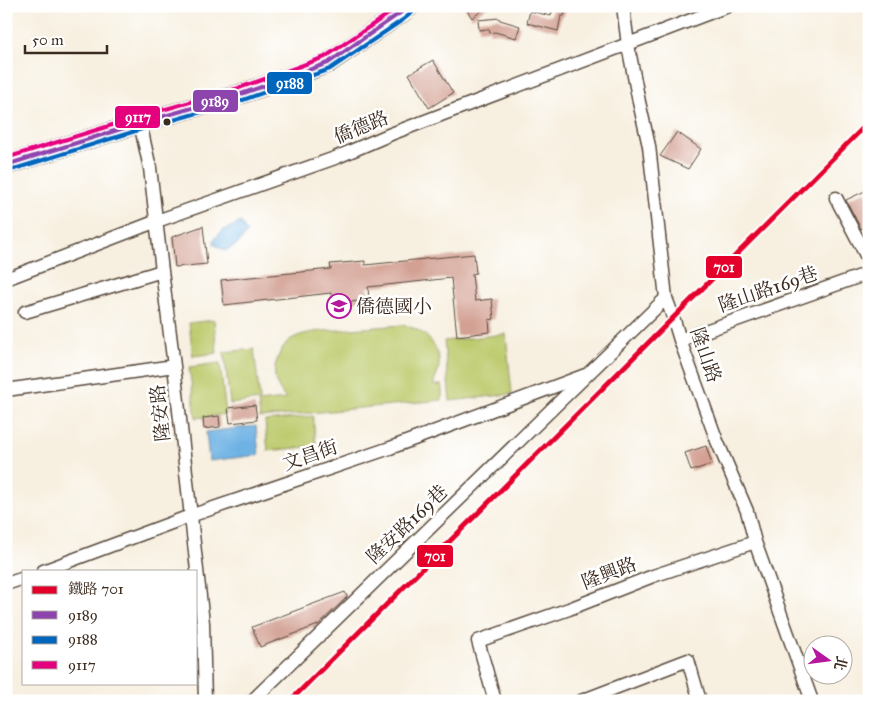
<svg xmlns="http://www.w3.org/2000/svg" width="875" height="707" viewBox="0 0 875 707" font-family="'IM FELL Great Primer','Noto Serif TC',serif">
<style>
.green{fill:#bdcb6d;stroke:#7c7a46}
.water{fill:#6eb2e4;stroke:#546e81}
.building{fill:#d3a093}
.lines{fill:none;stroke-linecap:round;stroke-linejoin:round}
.street-casing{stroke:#57483b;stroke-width:15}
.secondary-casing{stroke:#57483b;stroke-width:21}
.street{stroke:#fff;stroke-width:12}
.secondary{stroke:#fff;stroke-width:19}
.bus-1-casing{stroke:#fff;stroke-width:8}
.bus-2-casing{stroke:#fff;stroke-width:8}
.bus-3-casing{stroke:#fff;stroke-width:8}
.bus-1{stroke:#8e44ad;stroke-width:4}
.bus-2{stroke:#0065bd;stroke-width:4}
.bus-3{stroke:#e5007d;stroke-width:4}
.rail-1-casing{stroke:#fff;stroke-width:9}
.rail-1{stroke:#e4002b;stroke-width:5}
.bus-dot{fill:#3b2a1e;stroke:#fff;stroke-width:2}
.labels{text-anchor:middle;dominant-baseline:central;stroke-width:5;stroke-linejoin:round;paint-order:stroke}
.street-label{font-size:19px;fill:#3b2a1e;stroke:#fff}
.poi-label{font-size:19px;fill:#3b2a1e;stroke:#fff;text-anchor:start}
.line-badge{stroke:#fff;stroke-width:2}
.badge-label{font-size:14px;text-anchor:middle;font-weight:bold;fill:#fff}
</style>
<rect width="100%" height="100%" fill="#fff"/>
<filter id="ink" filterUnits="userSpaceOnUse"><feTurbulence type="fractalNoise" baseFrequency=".02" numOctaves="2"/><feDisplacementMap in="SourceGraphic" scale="10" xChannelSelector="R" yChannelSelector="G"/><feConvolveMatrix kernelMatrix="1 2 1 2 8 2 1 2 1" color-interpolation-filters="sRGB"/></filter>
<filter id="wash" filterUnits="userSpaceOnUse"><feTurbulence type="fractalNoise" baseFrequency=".0096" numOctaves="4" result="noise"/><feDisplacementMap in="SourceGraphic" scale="20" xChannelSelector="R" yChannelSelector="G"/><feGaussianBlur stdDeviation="1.12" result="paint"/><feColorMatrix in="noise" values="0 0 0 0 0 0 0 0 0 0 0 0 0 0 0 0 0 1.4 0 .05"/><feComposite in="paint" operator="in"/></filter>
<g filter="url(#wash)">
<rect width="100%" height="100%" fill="#f7efdf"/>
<path class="green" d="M214,320L217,353L193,356L189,323Z
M401,325C421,327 441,344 439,366C438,373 435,379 433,385H442V400L260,418L258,402L286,399C277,388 272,377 276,363C279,353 284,343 293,338C307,331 324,331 339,330C360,328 381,327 401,325Z
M506,334L512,394L450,401L444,341Z
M254,349L260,400L230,404L224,352Z
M220,363L226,414L196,418L189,367Z
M313,416L316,446L268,451L265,421Z"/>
<path class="water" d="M241,222L247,233L238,244L225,251L214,244V239L222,231Z
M256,426L259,455L209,461L206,432Z"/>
<g id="blocks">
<path class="building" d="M464,6H488L472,18Z
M553,6H567L564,16H561L558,31L527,23L530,11L551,16Z
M499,18L500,20L520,26L516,38L495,32L490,33L489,29L479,30L478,20Z
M433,60L453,93L429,108L409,74Z
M677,132L701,149L688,169L660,156Z
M865,191L869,199V225L861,229L846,200Z
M203,226L207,264L175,267L172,237Z
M474,254L476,273L472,274L475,301L492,299L494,319L489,320L490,332L457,336L451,278L368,287L369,300L332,304L331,293L224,305L221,280L331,269L330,264L365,261V265Z
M255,405L257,420L230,423L228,408Z
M219,416L220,427L204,429L203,418Z
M706,446L712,464L691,471L685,453Z
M345,592L347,597L318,625L260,647L252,627Z"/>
</g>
</g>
<g filter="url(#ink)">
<use href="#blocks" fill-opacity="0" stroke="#57483b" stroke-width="1"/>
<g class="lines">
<defs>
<path id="street" d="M623,6L628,45L639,102L649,146L666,298L673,317L680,340L717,441L747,511L755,542L812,701
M140,123L150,168L162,271L174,366L203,623L205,701
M836,198L869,261
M6,279L157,221L335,158L391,134L475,102L728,6
M25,312L162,271
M680,340L869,273
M6,390L174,366
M43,571L190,516L390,448L588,374
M6,584L24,578
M252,701L666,298
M495,701L478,641L569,609L653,576L755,542
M581,701L688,660L700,701"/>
<path id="secondary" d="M6,165L140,123L241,94L312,69L328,63L400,14L410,6"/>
</defs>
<use href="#street" class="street-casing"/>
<use href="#secondary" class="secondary-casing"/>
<use href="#street" class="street"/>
<use href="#secondary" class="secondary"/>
<defs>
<path id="bus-1" d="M6,165L140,123L241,94L328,63L410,6"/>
<path id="bus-2" d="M8,171L142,129L243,100L330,69L404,19L414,11"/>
<path id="bus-3" d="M6,158L138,117L239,88L325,57L400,6"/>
</defs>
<use href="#bus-1" class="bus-1-casing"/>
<use href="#bus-2" class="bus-2-casing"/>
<use href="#bus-3" class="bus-3-casing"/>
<use href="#bus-1" class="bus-1"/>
<use href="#bus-2" class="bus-2"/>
<use href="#bus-3" class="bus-3"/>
<defs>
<path id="rail-1" d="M290,701L869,122"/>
</defs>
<use href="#rail-1" class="rail-1-casing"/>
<use href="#rail-1" class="rail-1"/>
</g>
</g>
<defs>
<symbol id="school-ring" viewBox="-11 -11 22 22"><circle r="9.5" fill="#fff" stroke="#b5179e" stroke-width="1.5"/><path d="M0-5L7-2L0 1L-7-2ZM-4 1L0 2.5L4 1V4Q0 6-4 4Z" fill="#b5179e"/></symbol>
</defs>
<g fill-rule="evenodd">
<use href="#school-ring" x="325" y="292" width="28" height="28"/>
</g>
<circle class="bus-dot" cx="167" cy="122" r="4.5"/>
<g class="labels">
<g class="street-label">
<text transform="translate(361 127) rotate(-22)">僑德路</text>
<text transform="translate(768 289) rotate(-19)">隆山路169巷</text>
<text transform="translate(706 355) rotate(71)">隆山路</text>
<text transform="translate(160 413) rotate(-96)">隆安路</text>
<text transform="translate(310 455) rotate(-19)">文昌街</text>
<text transform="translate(407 524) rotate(-44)">隆安路169巷</text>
<text transform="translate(609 573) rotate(-21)">隆興路</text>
</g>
<g class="poi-label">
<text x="356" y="306">僑德國小</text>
</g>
</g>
<g class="line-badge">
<rect x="266" y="71" width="47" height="24" rx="5" fill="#0065bd"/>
<rect x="192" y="89" width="47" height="24" rx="5" fill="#8e44ad"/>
<rect x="114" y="105" width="47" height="24" rx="5" fill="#e5007d"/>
<rect x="705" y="255" width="38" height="24" rx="5" fill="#e4002b"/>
<rect x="416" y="544" width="38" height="24" rx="5" fill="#e4002b"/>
</g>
<g class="badge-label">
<text x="290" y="88">9188</text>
<text x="215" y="106">9189</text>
<text x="138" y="122">9117</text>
<text x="724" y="272">701</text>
<text x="435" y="561">701</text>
</g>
<rect width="875" height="707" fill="none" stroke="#fff" stroke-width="25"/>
<rect x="22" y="570" width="175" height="115" fill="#ffffff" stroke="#b1aaa5"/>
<rect x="32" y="586" width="25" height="8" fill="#e4002b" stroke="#b1aaa5"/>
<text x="68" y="594" font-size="15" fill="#3b2a1e">鐵路 701</text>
<rect x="32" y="611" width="25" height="8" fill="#8e44ad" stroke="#b1aaa5"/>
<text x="68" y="620" font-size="15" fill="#3b2a1e">9189</text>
<rect x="32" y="636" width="25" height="8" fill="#0065bd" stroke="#b1aaa5"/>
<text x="68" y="644" font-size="15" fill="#3b2a1e">9188</text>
<rect x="32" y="661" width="25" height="8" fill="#e5007d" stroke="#b1aaa5"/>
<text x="68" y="670" font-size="15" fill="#3b2a1e">9117</text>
<g transform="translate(828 660) rotate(104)"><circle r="24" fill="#ffffff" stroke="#b1aaa5"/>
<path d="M0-4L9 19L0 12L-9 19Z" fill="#b5179e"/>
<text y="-8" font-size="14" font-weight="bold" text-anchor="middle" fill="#3b2a1e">北</text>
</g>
<path d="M25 45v8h82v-8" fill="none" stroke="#3b2a1e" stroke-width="2.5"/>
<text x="32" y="45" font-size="15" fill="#3b2a1e" stroke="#ffffff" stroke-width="4" paint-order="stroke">50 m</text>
</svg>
